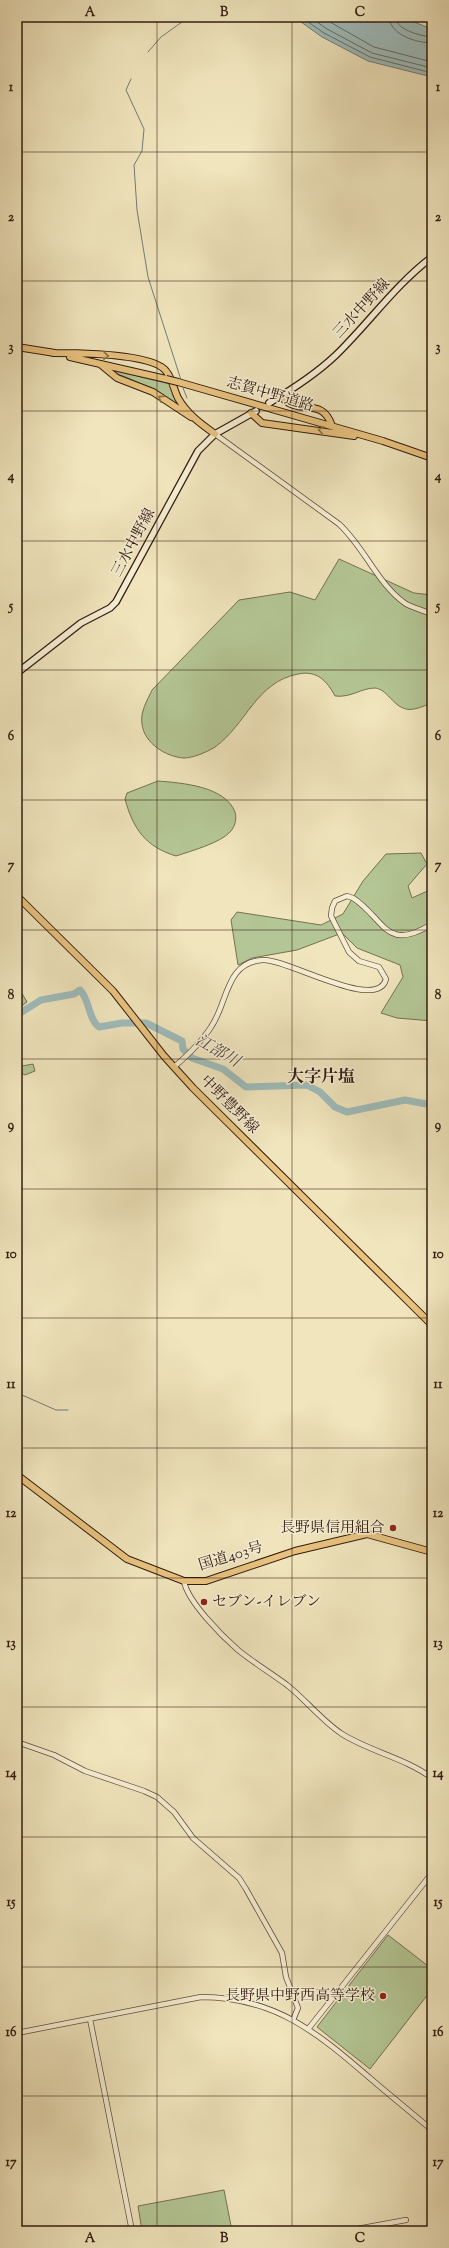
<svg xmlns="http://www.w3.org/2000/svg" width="449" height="2248" viewBox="0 0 449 2248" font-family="'Sorts Mill Goudy','Noto Serif JP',serif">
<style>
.green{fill:#b4c695;stroke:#747152}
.water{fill:#9ebcbb;stroke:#737c76}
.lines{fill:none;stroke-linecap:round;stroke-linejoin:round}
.shore{stroke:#686c65;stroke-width:1}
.stream{stroke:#737c76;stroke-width:1}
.river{stroke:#9ebcbb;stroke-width:7}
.tertiary-casing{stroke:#624e3a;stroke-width:6}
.secondary-casing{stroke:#331c0f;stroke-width:8}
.primary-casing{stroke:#331c0f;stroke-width:8}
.trunk-casing{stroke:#331c0f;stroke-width:8}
.tertiary{stroke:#f5eed4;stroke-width:4.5}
.secondary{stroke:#f5eed4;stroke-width:5.5}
.primary{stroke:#e8c27e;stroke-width:6}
.trunk{stroke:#e8c27e;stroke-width:6}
.primary-bridge-casing{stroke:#331c0f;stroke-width:8;stroke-linecap:butt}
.primary-bridge{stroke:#e8c27e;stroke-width:6}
.oneway{stroke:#8e6f46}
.grid{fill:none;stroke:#331c0f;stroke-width:1;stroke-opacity:0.55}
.poi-dot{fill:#8f2418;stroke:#f5eed4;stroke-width:1.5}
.labels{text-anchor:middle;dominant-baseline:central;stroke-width:3;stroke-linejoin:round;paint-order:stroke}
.street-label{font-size:15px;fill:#331c0f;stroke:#f5eed4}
.poi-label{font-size:15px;fill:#331c0f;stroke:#f5eed4;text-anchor:end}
.water-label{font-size:16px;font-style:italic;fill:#534c43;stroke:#f5eed4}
.quarter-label{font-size:17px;font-weight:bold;fill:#331c0f;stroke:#f5eed4}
.neatline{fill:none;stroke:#331c0f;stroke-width:1.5}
.grid-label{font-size:13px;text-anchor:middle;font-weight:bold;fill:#331c0f}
</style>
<rect width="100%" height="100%" fill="#f0e5bd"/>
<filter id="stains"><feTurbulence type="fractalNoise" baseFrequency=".005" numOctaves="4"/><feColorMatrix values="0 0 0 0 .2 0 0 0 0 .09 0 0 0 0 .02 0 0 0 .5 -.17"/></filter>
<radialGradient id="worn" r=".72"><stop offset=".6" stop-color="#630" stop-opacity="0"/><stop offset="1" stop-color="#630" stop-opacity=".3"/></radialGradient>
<path class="green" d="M110,369L170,384L174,396L184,411L156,390L111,371Z
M339,559L414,593L432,595V703C426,705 420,708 414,709C395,713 389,689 375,688C361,688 351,698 335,696C327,681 317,670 298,674C256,682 246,725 215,747C207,752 193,758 184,758C166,757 144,743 142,724C140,712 147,701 152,690L239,600L290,592L315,600Z
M158,781C182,783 225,786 235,812C237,819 235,827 230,832C220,843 191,851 176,856C146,847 133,829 125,799L127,793Z
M421,853L427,864L408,886L412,898L432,889V1021L397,1018L381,1013L403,977L400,965L357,948L342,933L297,950L252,958L238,965L231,920L237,912L321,925L343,914L363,881L386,854Z
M17,985L27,1002L17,1009Z
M18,1061L22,1066L33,1064L35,1071L25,1075L19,1072Z
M388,1935L432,1969V1989L370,2069L317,2027Z
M224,2190L232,2231H142L138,2206Z"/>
<path class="water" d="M294,17H401L432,29V77L368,61L322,37Z"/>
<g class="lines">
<path class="shore" d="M301,17L324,33L370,57L432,73
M310,17L327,29L372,53L432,68
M321,17L374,47L432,62
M389,17C390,35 417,43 432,43
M395,17C396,30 421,36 432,37"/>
<path class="stream" d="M148,52L161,37L189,17
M131,79L126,90L144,129L142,151L134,165L137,210L148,277L181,380
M183,388L187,398
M17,1395H22L56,1410H68"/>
<path class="river" d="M17,1015L41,1000L74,994L80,990C90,1000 88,1019 99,1027L122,1023H146L182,1041L183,1049L192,1058L223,1069L246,1087L307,1085L320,1092L335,1107L347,1112L405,1100L432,1105"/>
<defs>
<path id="tertiary" d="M215,434L339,524C365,548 378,585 406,604C414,608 424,611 432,614
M174,1067C188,1055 201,1043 211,1027C228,1003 225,962 263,960C286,958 378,1013 386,979L379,967L359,961L349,952L331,916L332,908L335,901L347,896L353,898C385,919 385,953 432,924
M184,1581C187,1601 222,1636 238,1650C254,1663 271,1673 287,1685C306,1700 322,1721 342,1734C371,1752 405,1758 432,1778
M17,1742L54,1755L85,1771L144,1791L157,1797L174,1812L193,1838L239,1878L246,1889L282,1953L286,1977L298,2008L293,2020
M90,2019L132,2231
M309,2028L432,1873
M17,2033L201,1997C279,1997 322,2037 378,2085C396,2100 414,2115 432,2130
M346,2231L406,2220"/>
<path id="secondary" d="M269,403C293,389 316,374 336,355C369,323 395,285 432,257
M17,673L81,623L110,608L116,602L198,451L215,434L256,411"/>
<path id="primary" d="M17,347L55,353
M53,353C76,353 152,353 166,371C172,378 174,390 178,398C187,414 201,424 215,434
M70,357L166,379
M100,364L117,378L153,392L191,417
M178,382L383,441L432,458
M281,396C297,417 322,395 332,426
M251,413L262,423L354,436
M17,896L113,991L164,1056L193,1088L432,1325"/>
<path id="trunk" d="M17,1475L127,1559L184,1581H206L295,1551L367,1534L432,1552"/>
</defs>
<use href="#tertiary" class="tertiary-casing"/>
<use href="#secondary" class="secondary-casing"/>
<use href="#primary" class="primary-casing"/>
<use href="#trunk" class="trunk-casing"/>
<use href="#tertiary" class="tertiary"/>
<use href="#secondary" class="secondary"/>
<use href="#primary" class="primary"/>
<use href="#trunk" class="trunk"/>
<defs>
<path id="primary-bridge" d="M166,379L178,382"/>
</defs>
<use href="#primary-bridge" class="primary-bridge-casing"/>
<use href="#primary-bridge" class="primary-bridge"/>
</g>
<defs><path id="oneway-chevron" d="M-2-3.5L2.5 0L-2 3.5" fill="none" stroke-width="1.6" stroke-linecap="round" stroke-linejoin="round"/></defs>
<g class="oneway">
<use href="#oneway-chevron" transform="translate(106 356) rotate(4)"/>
<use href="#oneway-chevron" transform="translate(161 398) rotate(-146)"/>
<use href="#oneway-chevron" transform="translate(321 430) rotate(-171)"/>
</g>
<path class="grid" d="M157,17V2231M292,17V2231M17,152H432M17,281H432M17,411H432M17,541H432M17,670H432M17,800H432M17,930H432M17,1059H432M17,1189H432M17,1318H432M17,1448H432M17,1578H432M17,1707H432M17,1837H432M17,1967H432M17,2096H432"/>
<g class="poi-dot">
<circle cx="393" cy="1528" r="4"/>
<circle cx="204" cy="1602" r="4"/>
<circle cx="383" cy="1996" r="4"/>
</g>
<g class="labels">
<g class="street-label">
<text transform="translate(362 309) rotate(-47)">三水中野線</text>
<text transform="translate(270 395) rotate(16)">志賀中野道路</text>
<text transform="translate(134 543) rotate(-62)">三水中野線</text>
<text transform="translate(229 1105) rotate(45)">中野豊野線</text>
<text transform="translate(231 1557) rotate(-17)">国道403号</text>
</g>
<g class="poi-label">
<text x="385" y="1528">長野県信用組合</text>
<text x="212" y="1602" text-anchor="start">セブン-イレブン</text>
<text x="375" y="1996">長野県中野西高等学校</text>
</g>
<g class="water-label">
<text transform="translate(217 1052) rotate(30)">江部川</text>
</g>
<g class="quarter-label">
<text x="321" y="1078">大字片塩</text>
</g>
</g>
<rect width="449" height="2248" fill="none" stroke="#f0e5bd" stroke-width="44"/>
<rect x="22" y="22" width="405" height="2204" class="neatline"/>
<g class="grid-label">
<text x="90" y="16">A</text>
<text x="224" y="16">B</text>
<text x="360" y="16">C</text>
<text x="11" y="91">1</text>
<text x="438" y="91">1</text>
<text x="11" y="221">2</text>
<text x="438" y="221">2</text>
<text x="11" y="351">3</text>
<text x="438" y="351">3</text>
<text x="11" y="480">4</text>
<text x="438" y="480">4</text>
<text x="11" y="610">5</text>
<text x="438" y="610">5</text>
<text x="11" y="740">6</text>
<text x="438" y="740">6</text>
<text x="11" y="869">7</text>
<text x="438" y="869">7</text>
<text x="11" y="999">8</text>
<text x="438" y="999">8</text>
<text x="11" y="1129">9</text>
<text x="438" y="1129">9</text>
<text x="11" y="1258">10</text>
<text x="438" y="1258">10</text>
<text x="11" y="1388">11</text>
<text x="438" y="1388">11</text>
<text x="11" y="1517">12</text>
<text x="438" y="1517">12</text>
<text x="11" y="1647">13</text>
<text x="438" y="1647">13</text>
<text x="11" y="1777">14</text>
<text x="438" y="1777">14</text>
<text x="11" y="1906">15</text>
<text x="438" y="1906">15</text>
<text x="11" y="2036">16</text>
<text x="438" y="2036">16</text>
<text x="11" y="2166">17</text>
<text x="438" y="2166">17</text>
<text x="90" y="2242">A</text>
<text x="224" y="2242">B</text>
<text x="360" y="2242">C</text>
</g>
<rect width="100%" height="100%" filter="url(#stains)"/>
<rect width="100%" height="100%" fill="url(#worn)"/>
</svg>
